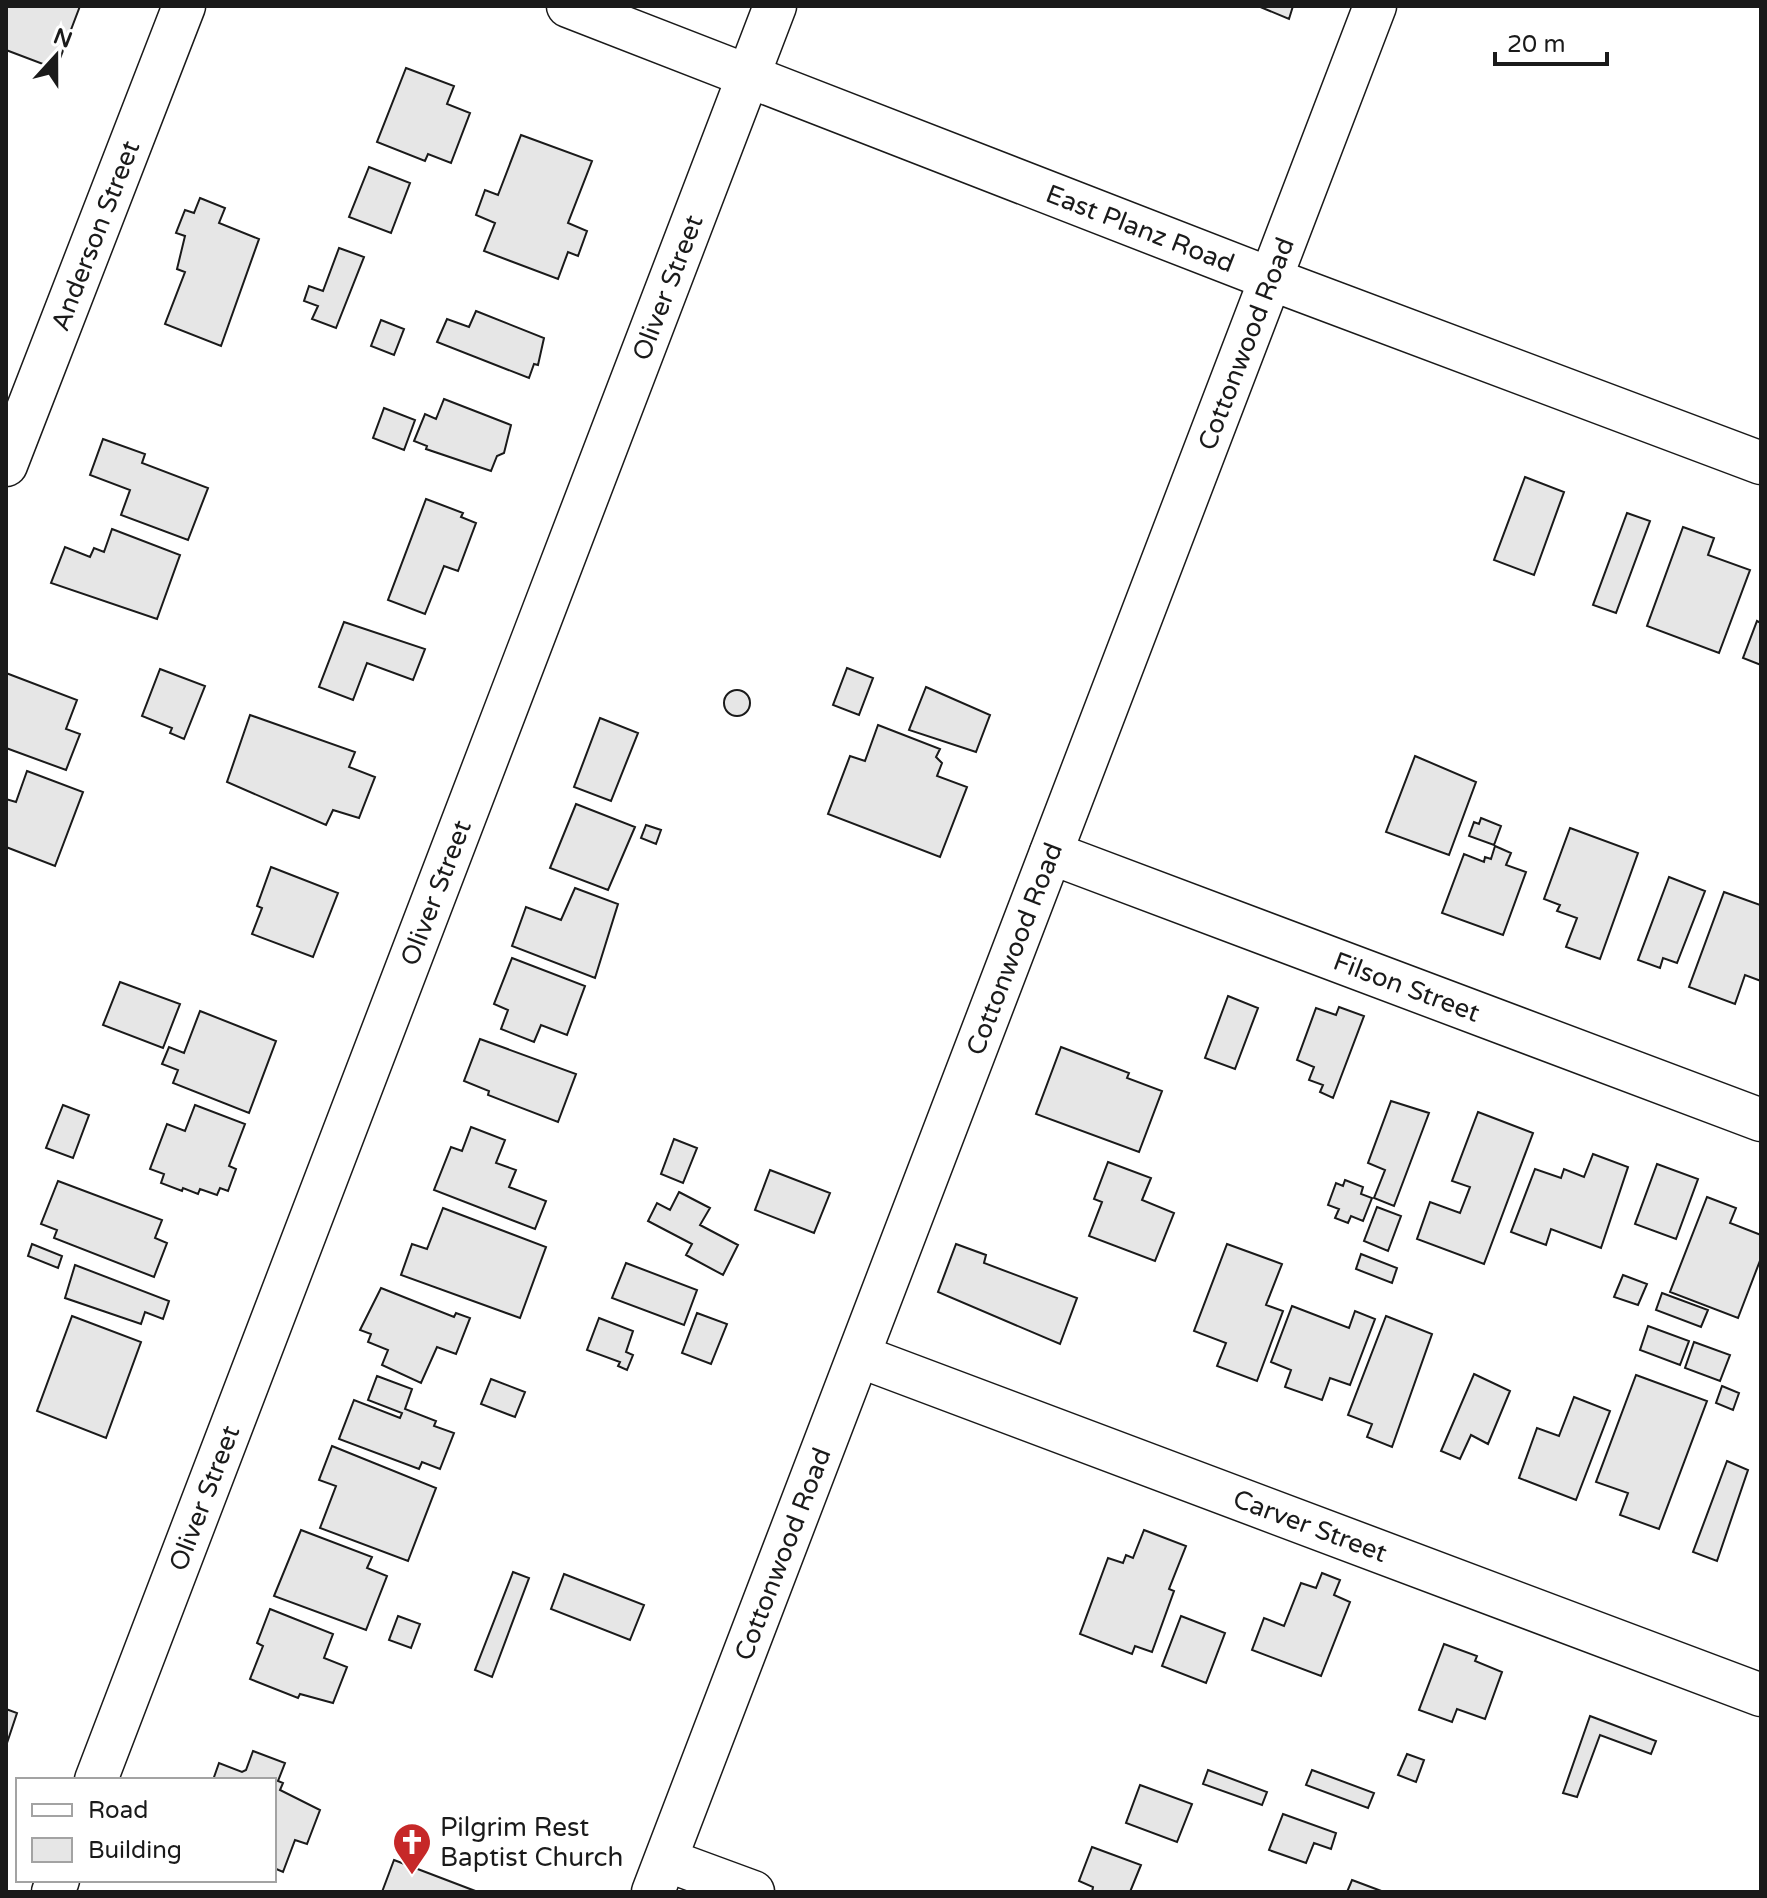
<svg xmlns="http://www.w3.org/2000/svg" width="1767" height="1898" viewBox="0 0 1767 1898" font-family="'Varela Round',sans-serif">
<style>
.building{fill:#e6e6e6;stroke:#1a1a1a;stroke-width:2}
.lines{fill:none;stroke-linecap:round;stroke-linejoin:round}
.minor-casing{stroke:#1a1a1a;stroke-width:45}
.minor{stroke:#fff;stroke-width:42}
.labels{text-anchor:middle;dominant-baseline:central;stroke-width:6;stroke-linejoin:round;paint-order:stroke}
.street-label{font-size:26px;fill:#1a1a1a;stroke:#fff}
.poi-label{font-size:26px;fill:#1a1a1a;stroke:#fff;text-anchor:start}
</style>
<rect width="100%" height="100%" fill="#fff"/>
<path class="building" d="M6,6H80L56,69L6,50Z
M1258,6H1293L1289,19Z
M406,68L454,86L447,104L470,113L451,163L428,154L425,161L377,142Z
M521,135L592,161L568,223L587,231L578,256L568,252L558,279L484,251L495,223L476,215L485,190L498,195Z
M369,167L410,183L391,233L349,217Z
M200,198L225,208L219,223L259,239L221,346L165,324L185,272L177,269L185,236L176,233L185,210L194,213Z
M339,248L364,257L336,328L312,319L318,306L304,301L309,286L323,291Z
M476,311L544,338L538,365L534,364L529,378L437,342L447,319L469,327Z
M381,320L404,329L394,355L371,346Z
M444,399L511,425L504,453L497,456L491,471L426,449L427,446L414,441L425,414L436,419Z
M384,408L415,420L404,450L373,438Z
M103,439L145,454L142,463L208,488L188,540L121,515L130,490L90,475Z
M1525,477L1564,492L1534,575L1494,560Z
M426,499L463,513L461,517L476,523L458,571L444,566L425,614L388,600Z
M1627,513L1650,521L1616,613L1593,605Z
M1683,527L1714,538L1708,555L1750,570L1719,653L1647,626Z
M112,529L180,555L157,619L51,583L65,547L90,557L94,548L104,552Z
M1757,621L1761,623V665L1743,658Z
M344,622L425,649L413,680L367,663L353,700L319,687Z
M847,668L873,678L859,715L833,705Z
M160,669L205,686L184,739L170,733L172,728L142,716Z
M6,673L77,700L66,729L80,734L66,770L6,748Z
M926,687L990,715L976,752L909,730Z
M724 703a13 13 0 1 1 26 0a13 13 0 1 1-26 0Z
M250,715L355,752L349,767L375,777L359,818L333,810L326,825L227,782Z
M600,718L638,733L611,801L574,787Z
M878,725L940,749L936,757L942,763L937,776L967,787L940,857L828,814L850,756L865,761Z
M1415,756L1476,782L1449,855L1386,832Z
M27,771L83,792L55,866L6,847V799L16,802Z
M576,804L635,827L608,890L550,868Z
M1481,818L1501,826L1494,845L1469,836L1474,822L1479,824Z
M646,825L661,830L656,844L641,838Z
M1570,828L1638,853L1600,959L1566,947L1577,918L1557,911L1560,905L1544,899Z
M1495,846L1511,853L1506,865L1526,872L1503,935L1442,913L1464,854L1484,862L1485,857L1491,859Z
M271,867L338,893L313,957L252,934L262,908L257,906Z
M1669,877L1705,891L1677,963L1663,958L1660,968L1638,960Z
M575,888L618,904L595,978L512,946L526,907L561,920Z
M1724,892L1760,905L1761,902V981L1745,975L1735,1004L1689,987Z
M512,958L585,986L567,1035L541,1025L534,1042L501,1029L508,1010L494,1004Z
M120,982L180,1004L163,1048L103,1025Z
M1228,996L1258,1008L1235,1069L1205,1058Z
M1339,1007L1364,1016L1333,1098L1320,1092L1323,1085L1309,1080L1314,1067L1297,1060L1316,1008L1336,1015Z
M200,1011L276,1041L249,1113L173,1083L178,1070L162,1064L169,1047L184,1053Z
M480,1039L576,1074L558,1122L488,1095L489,1091L464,1081Z
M1061,1047L1129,1073L1127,1078L1162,1091L1139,1152L1036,1114Z
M1391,1101L1429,1113L1394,1206L1374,1198L1385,1170L1368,1163Z
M63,1105L89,1115L73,1158L46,1148Z
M195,1105L245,1124L229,1166L236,1169L228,1191L220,1188L217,1195L200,1189L198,1194L183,1188L182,1191L161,1183L164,1174L150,1169L167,1124L185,1131Z
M1478,1112L1533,1133L1484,1264L1417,1239L1430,1202L1460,1213L1470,1187L1452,1181Z
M471,1127L505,1140L496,1163L516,1170L509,1187L546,1201L535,1229L434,1190L451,1147L462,1151Z
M674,1139L697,1148L683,1183L661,1174Z
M1593,1154L1628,1167L1601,1248L1551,1229L1546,1245L1511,1232L1535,1169L1561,1178L1564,1169L1584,1177Z
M1108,1162L1151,1178L1142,1200L1174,1213L1155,1261L1089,1236L1102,1202L1094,1199Z
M1657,1164L1698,1179L1676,1239L1635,1224Z
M770,1170L830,1193L814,1233L755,1210Z
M1345,1180L1363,1187L1361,1194L1372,1198L1363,1221L1351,1216L1348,1223L1335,1218L1339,1209L1328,1205L1336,1183L1343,1186Z
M58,1181L162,1220L155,1238L167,1243L154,1277L54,1238L57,1230L41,1224Z
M679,1192L710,1208L700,1225L738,1245L723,1275L686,1255L692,1244L648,1221L657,1203L670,1210Z
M1707,1197L1736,1208L1730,1223L1761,1235V1258L1738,1318L1670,1292Z
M1377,1207L1401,1216L1388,1251L1364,1241Z
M443,1208L546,1247L520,1318L401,1275L412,1244L427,1249Z
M32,1244L62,1256L58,1268L28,1256Z
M956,1244L986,1255L984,1263L1077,1298L1060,1344L938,1292Z
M1227,1244L1282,1264L1266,1305L1283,1311L1257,1381L1217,1366L1226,1343L1194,1331Z
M1361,1254L1397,1268L1392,1283L1356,1269Z
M626,1263L697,1290L684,1325L612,1298Z
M75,1265L169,1301L163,1319L145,1312L141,1324L65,1298Z
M1623,1275L1647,1284L1638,1305L1614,1297Z
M381,1288L454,1317L456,1313L470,1318L456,1354L437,1347L421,1383L382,1365L388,1350L368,1342L371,1334L360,1330Z
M1662,1293L1708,1310L1701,1327L1656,1310Z
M1292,1306L1349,1328L1355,1311L1375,1319L1350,1385L1330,1378L1322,1400L1285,1387L1291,1370L1271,1362Z
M697,1313L727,1324L711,1364L682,1353Z
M72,1316L141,1342L106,1438L37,1411Z
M1386,1316L1432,1334L1392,1447L1367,1437L1372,1424L1348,1415Z
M599,1318L633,1331L626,1352L633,1355L627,1370L618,1366L620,1362L587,1350Z
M1648,1326L1689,1341L1680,1365L1640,1350Z
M1694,1342L1730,1355L1720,1381L1685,1368Z
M1474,1374L1510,1391L1488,1444L1471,1435L1460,1459L1441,1451Z
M1636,1375L1707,1401L1659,1529L1620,1515L1628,1493L1596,1482Z
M377,1376L412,1389L405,1409L436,1421L434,1426L454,1433L440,1469L422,1462L419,1469L339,1439L354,1400L400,1418L402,1413L368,1400Z
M491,1379L525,1392L515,1417L481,1404Z
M1722,1386L1739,1393L1733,1410L1716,1403Z
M1574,1397L1610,1411L1576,1500L1519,1478L1537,1428L1559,1436Z
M332,1446L436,1488L408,1561L320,1528L336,1486L319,1480Z
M1727,1461L1748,1470L1717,1561L1693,1552Z
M301,1530L372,1557L367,1568L387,1576L366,1630L274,1596Z
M1144,1530L1186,1546L1169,1589L1174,1591L1152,1652L1135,1646L1132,1654L1080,1634L1108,1558L1123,1563L1126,1555L1133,1558Z
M513,1572L529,1578L492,1677L475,1670Z
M1322,1573L1340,1580L1334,1595L1350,1602L1321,1676L1252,1650L1264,1618L1284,1626L1301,1583L1316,1588Z
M564,1574L644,1605L630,1640L551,1609Z
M270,1609L333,1634L324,1658L347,1667L333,1703L300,1694L298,1698L250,1679L263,1646L257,1643Z
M398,1616L420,1624L411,1648L389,1640Z
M1181,1616L1225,1633L1206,1683L1162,1666Z
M1444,1644L1477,1656L1475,1661L1502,1672L1485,1719L1457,1709L1452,1722L1419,1710Z
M6,1709L17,1713L6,1746Z
M1590,1716L1656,1741L1651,1754L1600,1735L1577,1797L1563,1793Z
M253,1751L285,1763L278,1781L283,1783L280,1790L320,1810L307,1844L295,1840L283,1872L274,1868V1780H213L219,1763L242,1772L246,1770Z
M1407,1754L1424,1760L1416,1782L1398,1775Z
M1208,1770L1267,1792L1262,1805L1203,1784Z
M1312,1770L1374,1793L1368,1808L1306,1785Z
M1140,1785L1192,1804L1177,1842L1126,1823Z
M1283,1814L1336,1833L1331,1849L1314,1843L1306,1863L1269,1850Z
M1092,1847L1141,1865L1130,1892H1092L1093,1887L1079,1881Z
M394,1860L478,1892H382Z
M1352,1880L1384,1892H1347Z"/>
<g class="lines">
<defs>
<g id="minor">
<path id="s1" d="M568,6L1271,279L1761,463"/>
<path id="s2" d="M6,465L184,6"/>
<path id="s3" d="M1051,853L1761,1120"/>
<path id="s4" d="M859,1356L1761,1695"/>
<path id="s5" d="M96,1780L775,6"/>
<path d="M666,1860L753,1892"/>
<path d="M53,1892L58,1880"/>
<path id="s6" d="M653,1892L1375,6"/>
</g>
</defs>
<use href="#minor" class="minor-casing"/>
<use href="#minor" class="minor"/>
</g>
<defs>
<symbol id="church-pin" viewBox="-11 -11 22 30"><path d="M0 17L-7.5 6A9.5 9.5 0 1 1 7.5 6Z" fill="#c62828" stroke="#fff"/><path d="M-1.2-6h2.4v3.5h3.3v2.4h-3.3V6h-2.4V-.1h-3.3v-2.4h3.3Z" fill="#fff"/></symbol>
</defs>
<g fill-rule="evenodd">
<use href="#church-pin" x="390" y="1820" width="44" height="60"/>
</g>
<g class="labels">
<g class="street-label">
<text stroke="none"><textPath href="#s1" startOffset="614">East Planz Road</textPath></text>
<text stroke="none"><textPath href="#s2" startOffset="246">Anderson Street</textPath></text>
<text stroke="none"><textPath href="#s5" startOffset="1598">Oliver Street</textPath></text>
<text stroke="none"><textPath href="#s6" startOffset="1658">Cottonwood Road</textPath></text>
<text stroke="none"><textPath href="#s5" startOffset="950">Oliver Street</textPath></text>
<text stroke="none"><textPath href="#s6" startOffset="1010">Cottonwood Road</textPath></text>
<text stroke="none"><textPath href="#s3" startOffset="380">Filson Street</textPath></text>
<text stroke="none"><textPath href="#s5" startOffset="302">Oliver Street</textPath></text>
<text stroke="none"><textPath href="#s4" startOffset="482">Carver Street</textPath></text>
<text stroke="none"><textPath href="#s6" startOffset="362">Cottonwood Road</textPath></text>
</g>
<g class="poi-label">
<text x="440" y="1827">Pilgrim Rest<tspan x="440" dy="30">Baptist Church</tspan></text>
</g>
</g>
<rect width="1767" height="1898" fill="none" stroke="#1a1a1a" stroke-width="16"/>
<rect x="16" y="1778" width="260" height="104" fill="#ffffff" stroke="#a3a3a3" stroke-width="2"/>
<rect x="32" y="1804" width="40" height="12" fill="#ffffff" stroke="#a3a3a3" stroke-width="2"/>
<text x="88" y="1818" font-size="24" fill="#1a1a1a">Road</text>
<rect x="32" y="1838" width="40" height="24" fill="#e6e6e6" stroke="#a3a3a3" stroke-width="2"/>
<text x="88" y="1858" font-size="24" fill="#1a1a1a">Building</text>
<g transform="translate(56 56) rotate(21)" stroke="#ffffff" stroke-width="6" paint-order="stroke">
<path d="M0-6L14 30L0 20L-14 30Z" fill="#1a1a1a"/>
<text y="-12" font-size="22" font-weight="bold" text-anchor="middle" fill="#1a1a1a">N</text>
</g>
<path d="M1495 52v12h112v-12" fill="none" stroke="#1a1a1a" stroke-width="4"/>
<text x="1507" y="52" font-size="24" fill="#1a1a1a" stroke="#ffffff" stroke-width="6" paint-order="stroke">20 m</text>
</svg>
